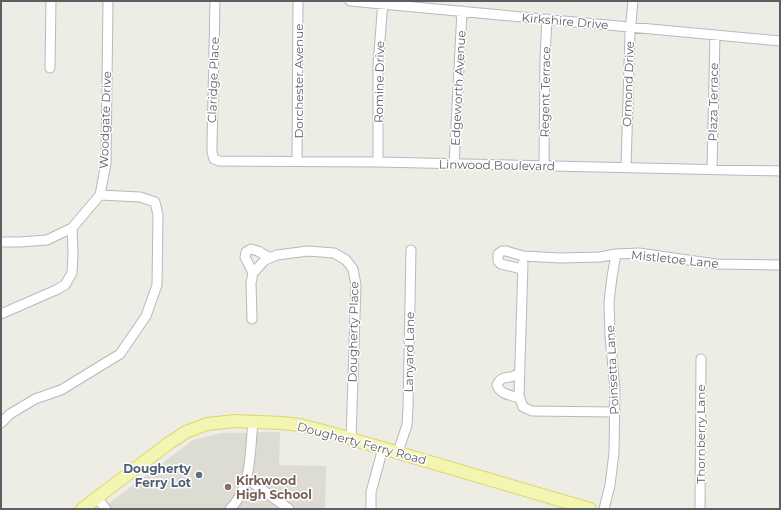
<svg xmlns="http://www.w3.org/2000/svg" width="781" height="510" viewBox="0 0 781 510" font-family="Montserrat,sans-serif">
<style>
.education{fill:#dddcd3}
.lines{fill:none;stroke-linecap:round;stroke-linejoin:round}
.minor-casing{stroke:#b7b8bd;stroke-width:11}
.major-casing{stroke:#e0d56b;stroke-width:14}
.minor{stroke:#fff;stroke-width:9}
.major{stroke:#f3f5b2;stroke-width:12}
.service-dot{fill:#5c6f8a;stroke:#fff;stroke-width:1.5}
.education-dot{fill:#8d6e63;stroke:#fff;stroke-width:1.5}
.labels{text-anchor:middle;dominant-baseline:central;stroke-width:3;stroke-linejoin:round;paint-order:stroke}
.street-label{font-size:12px;fill:#5d5e63;stroke:#fff}
.service-label{font-size:12px;font-weight:bold;fill:#4e5e75;stroke:#fff;text-anchor:end}
.education-label{font-size:12px;font-weight:bold;fill:#785e54;stroke:#fff;text-anchor:start}
</style>
<rect width="100%" height="100%" fill="#edede5"/>
<path class="education" d="M280,432L279,465L326,466L325,509H97L104,507L193,440L221,433Z"/>
<g class="lines">
<defs>
<path id="minor" d="M215,1L212,145V152L214,159L219,161L378,162L780,171
M350,1L780,41
M50,68L51,1
M297,161L298,1
M378,162V65L383,1
M454,164L462,11
M544,166L545,57L547,19
M626,168L630,32L633,1
M712,169L715,35
M1,242H20L47,240L72,228L100,195L106,163L108,1
M523,263L519,396L523,407L532,411L614,412
M522,269L501,264L498,261V254L502,251H506L523,256L560,258L600,257L616,254L639,253L716,264L780,265
M253,273L245,257L246,252L251,249L258,251L270,258
M1,314L56,290L65,285L72,273L73,254L72,228
M252,319L251,283L253,273L265,260L277,255L308,251L334,253L346,260L353,269L356,285L351,439
M520,373C518,374 516,375 514,376C505,379 502,375 497,385C500,395 511,395 520,398
M1,423L10,414L35,399L61,390L120,354L146,316L157,285L158,215L155,202L140,197L100,195
M398,452L407,425L408,407L411,250
M247,477L250,481L289,509
M97,498L106,509
M230,509C252,488 250,450 253,421
M371,509V492L383,448
M604,509L610,485L614,453L615,389L610,336L609,302L612,277L616,254
M700,509L701,359"/>
<path id="major" d="M82,509L169,443L186,432L207,424L235,421L282,423L300,425L331,433L590,509"/>
</defs>
<use href="#minor" class="minor-casing"/>
<use href="#major" class="major-casing"/>
<use href="#minor" class="minor"/>
<use href="#major" class="major"/>
</g>
<circle class="service-dot" cx="199" cy="475" r="4"/>
<circle class="education-dot" cx="228" cy="487" r="4"/>
<g class="labels">
<g class="street-label">
<text transform="translate(565 21) rotate(5)">Kirkshire Drive</text>
<text transform="translate(213 80) rotate(-88)">Claridge Place</text>
<text transform="translate(298 81) rotate(-90)">Dorchester Avenue</text>
<text transform="translate(379 82) rotate(-89)">Romine Drive</text>
<text transform="translate(628 84) rotate(-88)">Ormond Drive</text>
<text transform="translate(458 88) rotate(-87)">Edgeworth Avenue</text>
<text transform="translate(545 92) rotate(-89)">Regent Terrace</text>
<text transform="translate(713 102) rotate(-89)">Plaza Terrace</text>
<text transform="translate(105 120) rotate(-88)">Woodgate Drive</text>
<text transform="translate(497 165) rotate(1)">Linwood Boulevard</text>
<text transform="translate(675 259) rotate(6)">Mistletoe Lane</text>
<text transform="translate(353 332) rotate(-89)">Dougherty Place</text>
<text transform="translate(409 352) rotate(-89)">Lanyard Lane</text>
<text transform="translate(612 370) rotate(-93)">Poinsetta Lane</text>
<text transform="translate(700 434) rotate(-90)">Thornberry Lane</text>
<text transform="translate(362 443) rotate(15)">Dougherty Ferry Road</text>
</g>
<g class="service-label">
<text x="191" y="468">Dougherty<tspan x="191" dy="14">Ferry Lot</tspan></text>
</g>
<g class="education-label">
<text x="236" y="480">Kirkwood<tspan x="236" dy="14">High School</tspan></text>
</g>
</g>
<rect width="781" height="510" fill="none" stroke="#5d5e63" stroke-width="4"/>
</svg>
